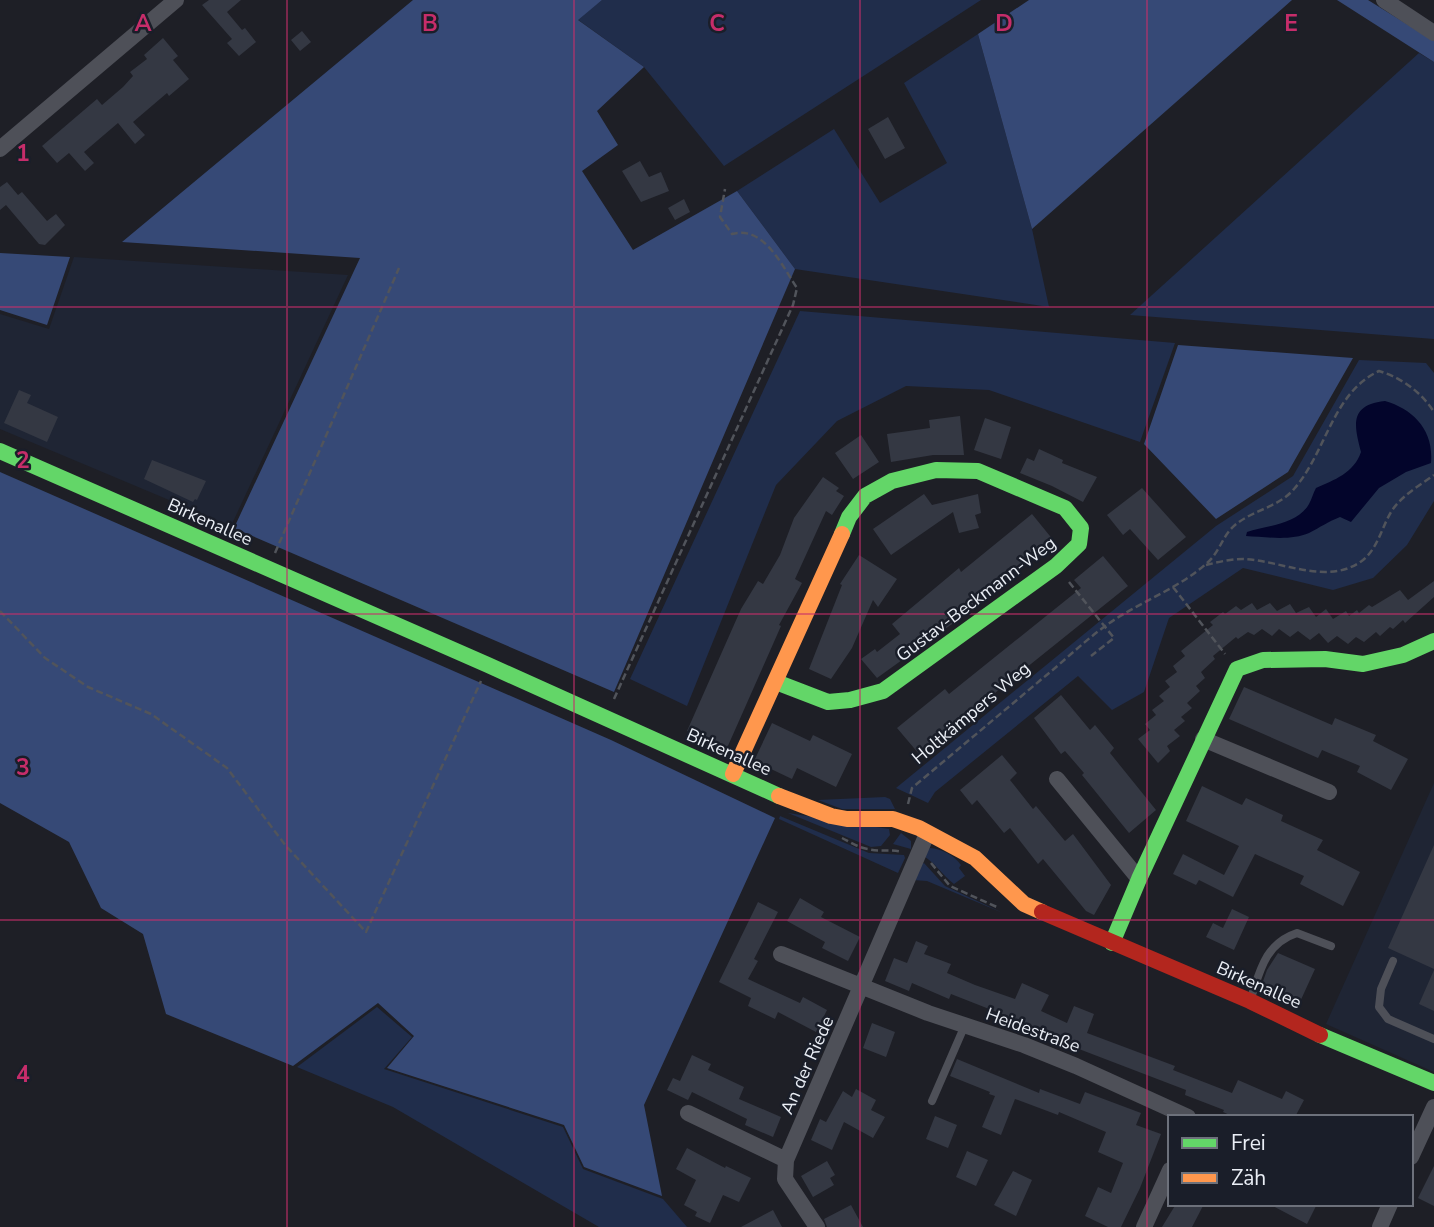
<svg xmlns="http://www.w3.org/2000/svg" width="1434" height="1227" viewBox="0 0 1434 1227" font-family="'Nunito Sans',sans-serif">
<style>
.built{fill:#1f2534}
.green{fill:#202d4b}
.forest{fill:#364976}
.water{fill:#03052b}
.building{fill:#343843}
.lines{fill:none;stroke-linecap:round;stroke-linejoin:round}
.path{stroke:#51545b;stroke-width:2.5;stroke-dasharray:7 3.5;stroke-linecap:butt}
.lane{stroke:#4e5058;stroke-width:8}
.street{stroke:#4e5058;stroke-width:16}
.fast{stroke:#63d668;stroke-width:16}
.slow{stroke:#ff974d;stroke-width:16}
.jam{stroke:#b3261e;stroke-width:16}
.grid{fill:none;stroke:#c62d6a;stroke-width:2;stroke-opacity:0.55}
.labels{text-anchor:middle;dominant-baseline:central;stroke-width:5;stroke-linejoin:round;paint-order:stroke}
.street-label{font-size:18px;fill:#eaeef5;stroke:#1a1e29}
.grid-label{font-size:23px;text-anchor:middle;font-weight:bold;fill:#c62d6a;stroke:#1a1e29;stroke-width:5;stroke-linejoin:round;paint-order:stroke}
</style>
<rect width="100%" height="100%" fill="#1e1f26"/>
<path class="built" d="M74,257L348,275L231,526L0,429V314L49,329Z
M1434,783V1072L1326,1024Z"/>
<path class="green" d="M602,0H981L724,166L644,67L577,19Z
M978,34L1032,229L1049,307L795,269L737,191L834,129L880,203L947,163L904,83Z
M1419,53L1434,62V339L1130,315Z
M800,311L1175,343L1140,442L989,390L906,386L837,421L776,485L687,706L630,679Z
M1359,360L1426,363L1434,373V501L1407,545L1373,578L1333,590L1243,568L1169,618L1144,692L1112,710L1078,676L935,792L928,803L896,788L1216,526L1293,476Z
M885,797L890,799L895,809H842L818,800Z
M788,813L889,829L890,835L881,846L871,847Z
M780,816L869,853L904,855L905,858L898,873L779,819Z
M901,833L911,841V849L893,844Z
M930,848C942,849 954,855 961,865L959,868L965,876L954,884C942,875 936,863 922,855Z
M924,863L945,886L1003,913L927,881L913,880L919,865Z
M377,1007L412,1037L384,1069L563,1127L583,1169L663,1199L687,1227H599L393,1107L297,1067Z"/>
<path class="forest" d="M413,0H602L578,20L644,67L597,111L618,145L582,171L633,250L737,191L795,269L614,692L234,528L360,258L122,242Z
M1029,0H1292L1032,229L978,34Z
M1337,0H1368L1434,41V62Z
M0,253L70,257L47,325L0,310Z
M1178,345L1353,358L1288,472L1216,519L1144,444Z
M0,472L611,740L775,818L644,1105L662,1196L584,1167L564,1125L387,1068L414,1036L378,1003L293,1066L166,1014L143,934L101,908L69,842L0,803Z"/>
<path class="water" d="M1385,401C1413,409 1434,430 1431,463L1406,472L1379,488L1351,522L1340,517C1327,522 1321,527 1309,533C1291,541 1266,537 1246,536L1247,532C1266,526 1298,524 1309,504C1312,499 1313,493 1316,488C1334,480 1354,473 1361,452C1354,425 1349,405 1385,401Z"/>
<path class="building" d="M209,0H241L227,12L242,30L245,28L256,42L239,56L227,43L232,39L202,5Z
M302,31L311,42L300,51L291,40Z
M163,38L178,56L173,60L189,79L169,96L167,93L133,122L145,135L135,144L118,123L84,152L94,163L85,171L69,153L57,163L42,146L97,99L102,105L123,87L133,76L130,72L147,59L144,55Z
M888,117L905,148L885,159L868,129Z
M640,161L649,177L661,172L669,191L641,202L622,171Z
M7,182L18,195L22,192L47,221L56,214L65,225L45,245L39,244L6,205L0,210V187Z
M684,199L690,212L675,220L668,208Z
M19,390L31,395L27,403L58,417L47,442L4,423Z
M960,416L964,455H933L891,462L887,434L930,428L929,420Z
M985,418L1011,427L1001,459L974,450Z
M861,435L879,462L853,479L835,453Z
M1039,449L1063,460L1062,463L1097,477L1083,502L1052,486L1020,473L1027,458L1034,461Z
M152,460L206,481L197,500L195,499L193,502L144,479Z
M823,477L839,488L836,491L844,496L832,515L826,511L795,579L802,583L779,625L781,626L727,748L687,731L741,609L758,581L763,584L780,555L794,518Z
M1142,488L1186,537L1158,560L1130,529L1123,535L1107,515Z
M924,494L932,505L978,494L981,513L975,515L979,528L959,533L953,512L891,555L873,529Z
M1032,514L1054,541L1018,570L1019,572L966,614L877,678L861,659L875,649L877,652L900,634L892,624L959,568L961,572Z
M859,555L897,579L878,607L873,600L852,648L831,679L809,669L842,585L840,584Z
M1103,556L1128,586L919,754L897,728L945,689L949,694L1081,588L1074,580Z
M1434,581V597L1405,623L1403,620L1393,629L1390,627L1380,636L1376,632L1364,642L1356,637L1348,644L1337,636L1328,643L1319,633L1310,640L1298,631L1290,637L1279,629L1272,636L1262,629L1254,635L1248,632L1238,639L1236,637L1213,656L1215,659L1201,672L1205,678L1196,686L1200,691L1187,703L1192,708L1181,717L1185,721L1174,730L1180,736L1167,746L1170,751L1158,763L1138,739L1150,730L1145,724L1156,715L1152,710L1164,701L1159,696L1170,687L1165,681L1177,672L1173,666L1185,656L1181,651L1213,625L1210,622L1223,612L1225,614L1236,606L1241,610L1252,603L1257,610L1270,603L1277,611L1290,604L1296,613L1309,607L1316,617L1326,609L1333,619L1346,611L1349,616L1357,610L1359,613L1369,605L1372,607L1400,590L1408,600Z
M1244,687L1332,725L1335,718L1376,735L1373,741L1408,759L1391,790L1357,772L1360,766L1322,750L1318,758L1229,719Z
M1061,695L1090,730L1095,725L1114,748L1110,753L1156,810L1129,833L1082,775L1084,773L1065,751L1061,754L1034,718Z
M772,723L810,741L813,735L852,754L836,787L797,768L792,779L754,761Z
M1002,755L1017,773L1010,780L1033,809L1036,806L1065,841L1073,834L1111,885L1094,915L1086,911L1043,859L1038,864L1010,828L1004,833L977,800L972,805L960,790Z
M1202,786L1242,805L1246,798L1283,815L1281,821L1323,840L1317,850L1360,872L1343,906L1300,884L1304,876L1255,854L1233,897L1199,880L1196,885L1173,874L1183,854L1224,875L1239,846L1186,821Z
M1434,845V969L1388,948Z
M800,898L824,912L821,917L860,937L848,961L822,948L825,942L787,921Z
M758,902L778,912L754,959L758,961L748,979L800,1003L803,997L827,1010L816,1032L778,1012L775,1019L748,1006L751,998L719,982Z
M1232,909L1249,917L1234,950L1206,937L1213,923L1223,928Z
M916,941L928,946L924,954L951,964L947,973L975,985L1015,999L1022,983L1049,995L1041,1011L1067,1023L1074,1006L1094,1014L1087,1033L1175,1066L1173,1070L1232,1093L1238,1080L1282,1099L1286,1091L1304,1100L1295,1117H1234L1223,1112L1224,1110L1185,1095L1186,1090L1045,1036L1006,1018L1007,1016L951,994L949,999L912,983L909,991L885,981L894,958L907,963Z
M1278,953L1315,969L1299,1004L1261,987L1267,970Z
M1434,970V1011L1419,1004Z
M872,1023L895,1032L886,1057L863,1048Z
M692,1055L711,1064L708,1070L744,1087L739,1099L781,1117L773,1137L745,1125L747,1119L692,1092L688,1100L667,1090L673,1078L680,1081Z
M957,1059L1039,1093L1040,1089L1080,1104L1085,1092L1141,1113L1136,1125L1161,1134L1140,1188L1121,1227H1108L1085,1216L1098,1187L1111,1193L1123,1163L1098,1152L1106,1132L1059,1112L1058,1115L1015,1099L1001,1135L982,1127L995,1096L989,1094L990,1092L950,1076Z
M856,1089L876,1100L871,1110L885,1117L873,1138L844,1122L832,1150L811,1140L820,1119L826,1122L843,1091L852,1097Z
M935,1116L957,1125L948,1148L926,1139Z
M687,1148L725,1168L726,1166L751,1178L739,1202L723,1195L710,1223L695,1216L697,1212L684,1205L696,1180L676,1169Z
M967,1151L988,1160L976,1186L956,1177Z
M827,1161L835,1175L830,1178L834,1185L813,1197L801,1176Z
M1434,1166V1206L1418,1198Z
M1013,1171L1032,1180L1016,1216L994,1205Z
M1176,1204H1204L1192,1227H1162Z
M1269,1204H1317L1307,1224Z
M851,1205L863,1227H827L824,1219Z
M773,1210L782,1227H741Z"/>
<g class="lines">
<path class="path" d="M275,553L399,268
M1206,565C1218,562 1231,559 1243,559C1281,560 1328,587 1363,560C1379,547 1382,525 1393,509C1403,495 1420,485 1434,475
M1069,582L1114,638L1091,656
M1173,587L1225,654
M0,611L45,658L88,687L151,714L227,768L286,846L366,932L481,681
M614,699L793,305L797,288C782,266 764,225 732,234L720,217L725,189
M908,804L912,788C956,751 999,715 1043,678C1063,662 1082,643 1104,627C1136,603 1177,590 1207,563C1220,552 1222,536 1235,525C1253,510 1279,507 1294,489C1326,453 1332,393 1379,371C1402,378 1421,392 1434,412
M842,838C850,842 859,848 868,849C880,852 890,849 902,852
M931,863L950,886L999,908"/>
<path class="lane" d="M1393,961L1381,989L1379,1007L1388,1019L1434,1039
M1251,998C1260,970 1266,943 1297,933L1331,946
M932,1101L965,1025"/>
<path class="street" d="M1384,0L1434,33
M0,149L176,0
M1203,739L1329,792
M1057,779L1139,879
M781,954L928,1013L1024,1045L1076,1066L1188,1117
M688,1113L786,1160
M1411,1157L1434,1107
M817,1227L785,1179L786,1160L927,834
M1144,1227L1170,1170
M1380,1227L1390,1204"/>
<path class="fast" d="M0,451L488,665L779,796
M776,682L828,702L850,700L883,691L1056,566L1079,544L1081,528L1065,508L978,471L936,470L892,481L865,496L849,517L842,534
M1112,943L1139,879L1237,669L1263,660L1325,659L1363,664L1403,655L1434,641
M1320,1035L1434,1083"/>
<path class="slow" d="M733,774L842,534
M779,796L831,816L847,819H893L919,828L975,858L1024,904L1042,912"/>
<path class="jam" d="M1042,912L1250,1001L1320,1035"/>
</g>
<path class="grid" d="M287,0V1227M574,0V1227M860,0V1227M1147,0V1227M0,307H1434M0,614H1434M0,920H1434"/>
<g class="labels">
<g class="street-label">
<text transform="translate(210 522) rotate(24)">Birkenallee</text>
<text transform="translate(976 599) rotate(-37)">Gustav-Beckmann-Weg</text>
<text transform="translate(971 713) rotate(-40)">Holtkämpers Weg</text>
<text transform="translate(729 752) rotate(24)">Birkenallee</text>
<text transform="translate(1259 985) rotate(24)">Birkenallee</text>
<text transform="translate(1033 1030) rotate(20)">Heidestraße</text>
<text transform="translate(807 1065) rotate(-66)">An der Riede</text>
</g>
</g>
<g class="grid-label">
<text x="143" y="31">A</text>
<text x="430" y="31">B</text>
<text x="717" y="31">C</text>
<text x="1004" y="31">D</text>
<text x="1291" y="31">E</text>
<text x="23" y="161">1</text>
<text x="23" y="468">2</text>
<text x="23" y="775">3</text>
<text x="23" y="1082">4</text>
</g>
<rect x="1168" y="1115" width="245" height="91" fill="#1a1e29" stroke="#6d717b" stroke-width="2"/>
<rect x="1182" y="1138" width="35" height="10" fill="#63d668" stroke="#6d717b" stroke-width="2"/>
<text x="1231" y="1150" font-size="21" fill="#eaeef5">Frei</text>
<rect x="1182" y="1173" width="35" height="10" fill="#ff974d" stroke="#6d717b" stroke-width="2"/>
<text x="1231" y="1185" font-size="21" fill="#eaeef5">Zäh</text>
</svg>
